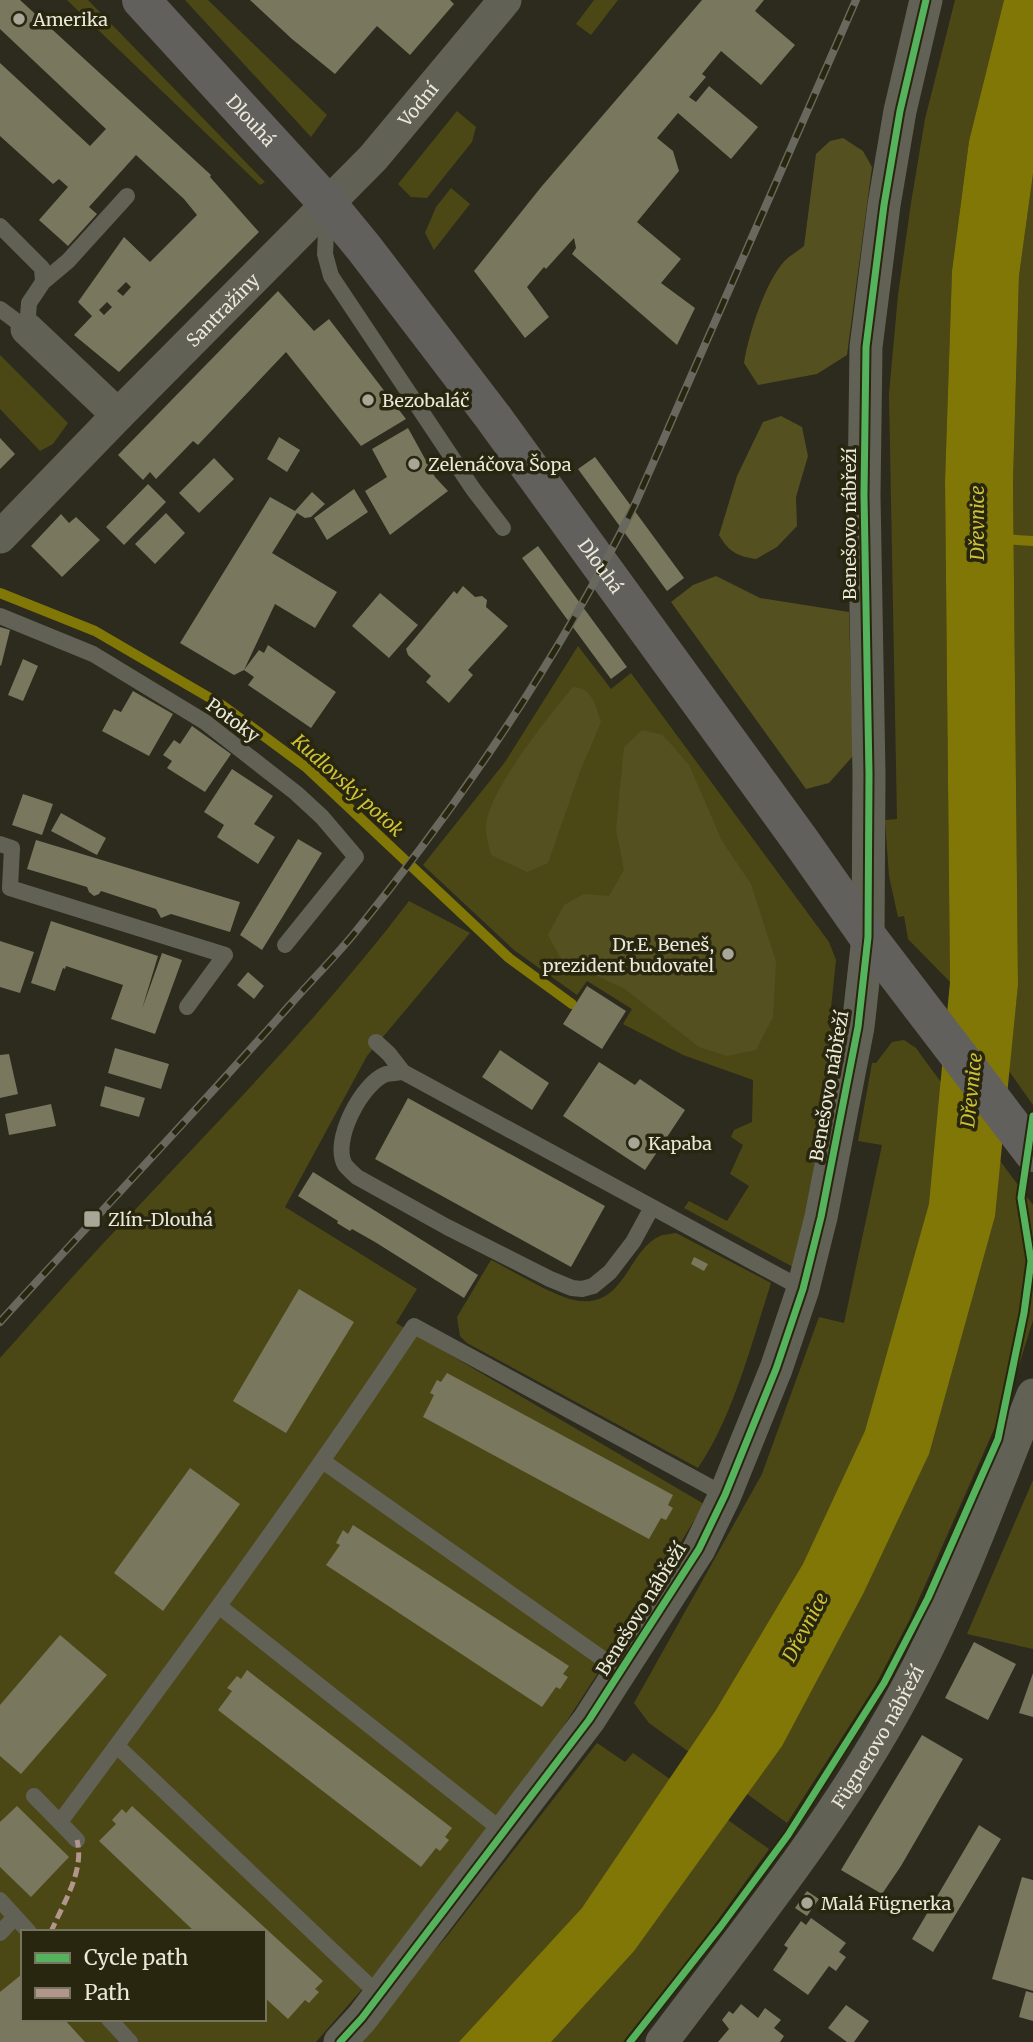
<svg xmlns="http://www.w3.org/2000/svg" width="1033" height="2042" viewBox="0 0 1033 2042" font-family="Merriweather,serif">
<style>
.green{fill:#4c4816;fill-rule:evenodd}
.forest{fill:#555020}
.water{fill:#817707}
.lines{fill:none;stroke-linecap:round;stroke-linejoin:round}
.stream{stroke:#817707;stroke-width:10}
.building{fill:#79775d;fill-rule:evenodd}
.service{stroke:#626156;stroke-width:16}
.minor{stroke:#626156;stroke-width:33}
.primary{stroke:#61605d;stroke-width:38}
.rail-casing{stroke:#68685e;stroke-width:8}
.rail{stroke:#28260e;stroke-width:5;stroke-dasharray:16;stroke-linecap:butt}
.quiet{stroke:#b2968c;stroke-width:5;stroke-dasharray:10 5;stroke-linecap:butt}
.cycleway-casing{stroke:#28260e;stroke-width:11}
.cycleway{stroke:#56b35d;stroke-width:7}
.poi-dot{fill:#a7a697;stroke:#28260e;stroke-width:2.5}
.labels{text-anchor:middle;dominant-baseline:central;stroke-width:7;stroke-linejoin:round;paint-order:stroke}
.poi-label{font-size:18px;fill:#e9e8d9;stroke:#28260e;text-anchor:start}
.street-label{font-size:18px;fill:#e9e8d9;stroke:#28260e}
.water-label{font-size:19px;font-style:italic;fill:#cfc236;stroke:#28260e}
</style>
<rect width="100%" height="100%" fill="#2c2b1d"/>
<path class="green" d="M67,0H88L265,182L260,185Z
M185,0H208L327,115L311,137Z
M594,0H618L591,35L576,24Z
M955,0H1004L969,141L952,271L945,481L950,982L908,939L904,916L898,917L889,876L885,820L897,819L889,394L898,295L911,203L925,119Z
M457,111L476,127L472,142L427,198L411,197L398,184Z
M1033,174V1105L1009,1071L1018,985L1013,482L1019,276Z
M451,188L470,204L434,250L425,233L436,207Z
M0,355L68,423L53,444L40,451L0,409Z
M578,646L611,689L631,673L829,942L836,960L829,1027L841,1039L795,1268L684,1208L689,1201L727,1221L749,1186L730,1174L743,1145L731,1137L734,1130L752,1122L753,1080L683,1055L623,1024L632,1009L587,981L577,995L514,950L423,865L505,762Z
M409,901L470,933L367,1056L285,1207L417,1289L396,1323L704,1504L657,1582L546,1753L425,1917L316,2042H0V1358C43,1310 85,1262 129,1216C225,1114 324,1013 409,901ZM23,1932H264V2019H23Z
M904,1040L916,1048L929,1066L1033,1205V1320L1011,1391L910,1619L875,1686L787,1823L649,1723L634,1703L762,1474L819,1317L844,1323L882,1145L858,1141L872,1063H876L892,1042Z
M676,1233L771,1283C752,1342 733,1417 698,1468L467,1343L460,1336L457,1317L491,1260C514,1271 557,1299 580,1301C625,1306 629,1249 660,1236C665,1234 672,1234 676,1233Z
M1033,1480V1649L967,1634Z
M597,1743L625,1762L633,1753L769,1849L694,1953L623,2042H354L447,1936Z"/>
<path class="forest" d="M843,138L863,151L872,167L847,355L817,374L758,385L744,363C748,336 764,286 782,264C787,257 797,252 804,246L816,154L830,141Z
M781,416L802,427L808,456L796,497L797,526L777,547L756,559C737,556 729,552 719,535L737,476L763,422Z
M716,576L760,598L849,612L853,756L829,783L806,789L671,602L693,585Z
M573,687C593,688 596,707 601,722L579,774L548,863L527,872L491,855C489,846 486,836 486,828C486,793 550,715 573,687Z
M642,730L663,735L689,765L722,841L751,884L776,962L773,1017L756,1050L727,1056L699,1047L625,989L561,959L548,935L564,905L584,894L609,896L624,870L616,829L624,747Z"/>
<path class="water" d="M1004,0H1033V174L1019,276L1013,482L1018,985L995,1216L929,1454L863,1594L782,1746L634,1951L551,2042H459L582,1908L716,1710L803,1564L865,1431L929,1204L950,982L945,481L952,271L969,141Z"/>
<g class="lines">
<path class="stream" d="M1002,539L1033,541
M0,593L95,631L222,705L307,768L509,958L572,1004"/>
</g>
<path class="building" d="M0,0H20L211,175L210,177L259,232L119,372L74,335L92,316L78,302L124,237L150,262L197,215L184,199L136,155L89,207L97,214L68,246L39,220L68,187L59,179L53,184L0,136V63L90,146L106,129L0,29ZM126,282L131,287L123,296L117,291ZM107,302L112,307L104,315L99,310Z
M250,0H450L454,4L410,55L377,26L335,74L292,39Z
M702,0H764L755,11L795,45L761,85L721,51L702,74L706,77L689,97L696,102L709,86L758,127L731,159L678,113L657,138L673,151L679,171L637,222L681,259L661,283L695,308L677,345L572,254L576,248L574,238L546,269L544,267L527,287L549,317L525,338L474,271L542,186Z
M278,291L314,331L329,319L406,419L361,446L286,352L198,445L193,441L156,479L150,472L143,480L118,455Z
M408,428L435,477L448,491L390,535L365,491L387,477L372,449Z
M279,437L300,450L287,472L267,459Z
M0,438L15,454L0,469Z
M595,457L684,578L667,591L578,469Z
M214,458L234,479L199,513L179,493Z
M148,484L166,502L124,545L106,527Z
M354,489L368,512L327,540L314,518Z
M312,492L325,504L311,517L305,518L297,513L272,553L337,592L315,628L275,604L244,670L234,675L180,643L270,497L295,511Z
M166,513L185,533L155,564L135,544Z
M61,514L69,523L76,517L100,540L62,577L31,546Z
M538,546L627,667L611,679L522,558Z
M463,586L475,597L482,596L487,600L486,607L508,626L468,670L473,675L449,703L426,682L431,676L408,655L406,649L454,591L457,594Z
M380,593L418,625L389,658L352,626Z
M0,627L10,630L1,666L0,665Z
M268,645L336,692L311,728L248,685L254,677L244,670L259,650L264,653Z
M23,659L38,666L23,701L8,695Z
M133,691L173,714L149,756L102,731L114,709L121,712Z
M192,726L231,754L205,792L167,768L172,761L163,755L174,740L180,744Z
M232,769L273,796L254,824L275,837L258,864L217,837L224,825L204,812Z
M23,794L53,804L42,835L12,825Z
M61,813L106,838L97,855L51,831Z
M298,839L322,853L262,950L240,935Z
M36,840L240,902L230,932L171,914L161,918L156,909L101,891L99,894L94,896L89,892L87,887L27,869Z
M51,921L158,956L142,1009L162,953L182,960L155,1034L111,1019L123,985L66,966L65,969L63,968L55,991L31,983Z
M0,941L34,952L20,993L0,987Z
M248,972L264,986L254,999L237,985Z
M587,986L626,1011L602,1049L563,1024Z
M115,1048L169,1064L161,1089L108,1073Z
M500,1050L549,1083L532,1110L482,1077Z
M9,1054L18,1094L0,1098V1055Z
M599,1062L635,1085L640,1079L685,1110L645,1170L563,1116Z
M105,1086L145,1098L139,1117L100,1106Z
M408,1098L605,1206L571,1267L375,1159Z
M51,1104L56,1126L9,1135L5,1114Z
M313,1172L478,1275L464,1298L375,1242L352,1229L350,1231L337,1223L338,1221L298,1196Z
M694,1257L708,1264L704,1271L691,1264Z
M299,1289L354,1322L286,1433L233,1401Z
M447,1373L673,1495L668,1505L673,1508L666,1520L661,1518L649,1539L423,1417L434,1395L430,1393L437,1380L441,1382Z
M190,1468L240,1504L163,1611L114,1573Z
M353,1525L569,1666L563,1674L568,1677L560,1689L556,1687L542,1707L326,1565L340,1545L336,1543L343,1530L348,1534Z
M60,1635L107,1675L21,1774L0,1756V1705Z
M974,1642L1016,1664L988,1720L945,1698Z
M247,1670L452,1828L445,1837L449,1840L440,1851L436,1848L421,1867L218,1710L232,1691L227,1688L237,1676L241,1679Z
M1033,1673V1717L1019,1713Z
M922,1735L963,1759L901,1866L882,1894L841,1870Z
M17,1806L69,1857L31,1897L0,1867V1822Z
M132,1806L323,1981L315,1989L319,1992L309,2003L305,2000L288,2019L264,1997V1932H195L99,1841L116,1824L112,1820L122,1809L126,1813Z
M979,1825L1001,1839L933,1952L912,1939Z
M1022,1877L1033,1880V1991L992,1979Z
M807,1891L819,1899L807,1916L795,1908Z
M811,1918L846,1943L839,1952L846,1957L836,1971L829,1966L808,1995L773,1970L788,1948L784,1945L801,1921L806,1925Z
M21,1975L23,2019H64L85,2042H0V1992Z
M1026,1991L1033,1993V2021L1019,2017Z
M741,2004L758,2018L765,2008L781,2020L774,2028L784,2036L780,2042H718L729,2029L722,2020L729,2011L733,2014Z
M846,2005L869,2021L854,2042H847L828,2028Z"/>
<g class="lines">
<path class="service" d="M327,212L325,254L331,276L473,489L503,528
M0,226L42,268L43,282
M0,309L27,329
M27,329L29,303L43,282L68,261L127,196
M0,616L93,654L205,722L296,793L322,817L356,857L285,945
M0,844L12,848L10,888L225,955L187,1007
M376,1042L389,1054L403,1072L803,1289
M403,1072C398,1073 391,1073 386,1074C362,1083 331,1141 345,1165C348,1169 354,1174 357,1177L447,1227L550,1279L572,1288L582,1289L593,1286L610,1272L633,1242L651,1209
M324,1462L620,1671
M220,1607L504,1832
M117,1746L379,1995
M34,1796L77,1840
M60,1822C181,1659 301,1496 414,1326L725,1495
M0,1900L29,1932
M0,1933L15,1917
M109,2019L130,2042"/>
<g class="minor">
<path d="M27,329L118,415"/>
<path id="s1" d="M0,537L118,415L373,158L505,0"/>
<path d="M340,2042L362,2018L589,1720L699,1549L725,1495L776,1369L803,1289L821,1217L858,1027L868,937L869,774L864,495L866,347L884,205L900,111L926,0"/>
<path id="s2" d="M662,2042C748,1928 840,1815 907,1688C957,1595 993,1494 1033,1395"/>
</g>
<path class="primary" id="s3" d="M141,0L327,203L364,248L493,417L800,840L868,937L1033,1153"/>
<defs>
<path id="rail" d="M0,1322C96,1216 195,1113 289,1006C310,982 333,959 353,935C462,801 560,657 636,502L856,0"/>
</defs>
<use href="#rail" class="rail-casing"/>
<use href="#rail" class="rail"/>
<path class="quiet" d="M51,1932C63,1903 85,1871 77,1840"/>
<defs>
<path id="cycleway" d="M340,2042L362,2018L589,1720L699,1549L725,1495L776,1369L803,1289L821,1217L858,1027L868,937L869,774L864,495L866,347L884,205L900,111L926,0
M630,2042L721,1926L788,1835L884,1683L928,1598L998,1439L1024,1313L1031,1261L1021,1198L1033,1116"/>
</defs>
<use href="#cycleway" class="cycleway-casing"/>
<use href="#cycleway" class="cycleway"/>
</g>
<g class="poi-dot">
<circle cx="19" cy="19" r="7"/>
<circle cx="368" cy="400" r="7"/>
<circle cx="414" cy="464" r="7"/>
<circle cx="728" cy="954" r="7"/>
<circle cx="634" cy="1143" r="7"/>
<rect x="83" y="1210" width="18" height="18" rx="3.5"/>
<circle cx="807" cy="1903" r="7"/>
</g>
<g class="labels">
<g class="poi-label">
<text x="33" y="19">Amerika</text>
<text x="382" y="400">Bezobaláč</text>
<text x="428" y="464">Zelenáčova Šopa</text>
<text x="714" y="944" text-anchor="end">Dr.E. Beneš,<tspan x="714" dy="21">prezident budovatel</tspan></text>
<text x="648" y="1143">Kapaba</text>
<text x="108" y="1219">Zlín-Dlouhá</text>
<text x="821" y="1903">Malá Fügnerka</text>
</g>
<g class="street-label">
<text stroke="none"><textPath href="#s1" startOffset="602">Vodní</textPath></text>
<text stroke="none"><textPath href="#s3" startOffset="163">Dlouhá</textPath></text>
<text stroke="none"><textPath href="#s1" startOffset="318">Santražiny</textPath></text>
<text transform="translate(849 524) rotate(-90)">Benešovo nábřeží</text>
<text stroke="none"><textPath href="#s3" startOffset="730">Dlouhá</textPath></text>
<text transform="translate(233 720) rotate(36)">Potoky</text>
<text transform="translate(829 1086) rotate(-80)">Benešovo nábřeží</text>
<text transform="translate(641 1609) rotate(-58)">Benešovo nábřeží</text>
<text stroke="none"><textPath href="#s2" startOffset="374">Fügnerovo nábřeží</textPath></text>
</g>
<g class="water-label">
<text transform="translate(977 523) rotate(-90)">Dřevnice</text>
<text transform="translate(348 785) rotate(42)">Kudlovský potok</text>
<text transform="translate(971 1090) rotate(-84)">Dřevnice</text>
<text transform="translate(805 1627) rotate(-62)">Dřevnice</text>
</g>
</g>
<rect x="21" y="1930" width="245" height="91" fill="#28260e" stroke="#75745f" stroke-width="2"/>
<rect x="35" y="1953" width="35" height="10" fill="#56b35d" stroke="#75745f" stroke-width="2"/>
<text x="84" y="1965" font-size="21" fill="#e9e8d9">Cycle path</text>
<rect x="35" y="1988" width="35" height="10" fill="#b2968c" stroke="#75745f" stroke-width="2"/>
<text x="84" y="2000" font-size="21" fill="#e9e8d9">Path</text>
</svg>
